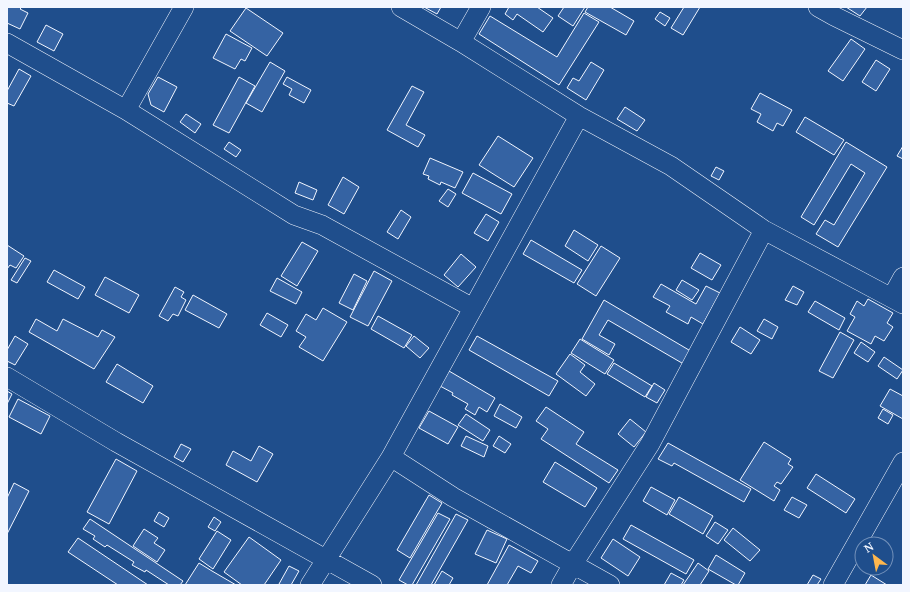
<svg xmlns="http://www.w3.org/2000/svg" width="910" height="592" viewBox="0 0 910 592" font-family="'Noto Serif',serif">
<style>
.building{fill:#3563a3;stroke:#f2f6ff}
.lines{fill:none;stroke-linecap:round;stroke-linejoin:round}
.street-casing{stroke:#f2f6ff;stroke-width:20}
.street{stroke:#1f4e8c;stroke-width:19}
</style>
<rect width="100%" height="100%" fill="#1f4e8c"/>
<path class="building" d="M7,7H22L20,9L28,13L20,29L7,23Z
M424,7H441L437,14Z
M509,7H537L553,18L543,32L517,14L513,20L505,14Z
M564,7H585L573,26L558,16Z
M588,7H610L634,21L626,35L585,12Z
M684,7H700L683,35L671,28Z
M846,7H867L860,16Z
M246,8L283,33L267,56L230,31Z
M660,12L670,18L665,26L655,19Z
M584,13L599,22L559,85L479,34L490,16L557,57Z
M46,25L63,34L54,51L37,42Z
M226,34L252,48L245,61L241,59L235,69L213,58Z
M851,39L865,49L843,81L828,71Z
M876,60L890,69L876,91L862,82Z
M270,62L285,71L262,112L246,103Z
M591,62L604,70L586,100L567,88L573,78L579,81Z
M19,69L31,76L14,106L7,103V91Z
M158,77L177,87L164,112L151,105L148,94Z
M239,77L255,86L229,133L213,125Z
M287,77L311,90L304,103L289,95L292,89L283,84Z
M412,86L424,92L406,125L425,135L418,147L387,130Z
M760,93L792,110L783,126L777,123L773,131L757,122L761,114L751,109Z
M625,107L645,120L637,131L617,119Z
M186,114L201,124L195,133L180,122Z
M805,117L844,140L834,155L796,132Z
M498,136L533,158L514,187L479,165Z
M229,142L241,150L236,157L224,149Z
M846,142L887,167L838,247L816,234L825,220L834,225L865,173L851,164L814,225L801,217Z
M903,146V159L897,156Z
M430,158L463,172L455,188L441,182L440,185L428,179L429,176L423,174Z
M716,167L724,171L719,180L711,176Z
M473,173L512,194L501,214L462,193Z
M343,177L359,187L344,214L328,205Z
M299,182L317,190L313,200L295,193Z
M448,189L456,194L448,207L439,201Z
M401,210L411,217L398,239L387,232Z
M486,214L499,222L488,241L474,233Z
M574,230L598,245L588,261L565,246Z
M531,240L582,270L574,283L523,254Z
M302,242L318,251L297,286L281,276Z
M7,245L24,256L16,268L10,265L7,269Z
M601,246L620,258L596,296L577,284Z
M700,253L721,265L712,280L691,268Z
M461,254L476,267L458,287L444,275Z
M25,258L31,261L17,283L11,280Z
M54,270L85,287L78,299L47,282Z
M374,271L392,281L368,326L350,317Z
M354,274L367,281L353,310L339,303Z
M105,277L139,295L129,313L95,295Z
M277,278L302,292L296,304L270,291Z
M682,280L699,290L692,300L676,290Z
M661,284L696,304L706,286L720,293L703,324L691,317L688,324L666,312L670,306L653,297Z
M793,286L804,292L797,305L785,300Z
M175,287L184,292L181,297L186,300L178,316L173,314L168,321L159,316Z
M193,295L227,314L219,328L185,310Z
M868,299L893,313L887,323L893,327L884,341L875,336L871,344L847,331L855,317L850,314L857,301L864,306Z
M604,300L694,353L687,366L608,320L599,335L615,344L609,355L582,339Z
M815,301L845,318L839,330L808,312Z
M323,308L347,322L323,361L299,347L306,337L296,331L306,314L316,320Z
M267,313L288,325L281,337L260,325Z
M378,316L412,335L404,348L371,329Z
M36,319L57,331L63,319L98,337L102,330L115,337L94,369L29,332Z
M764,319L778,327L772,339L757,331Z
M740,327L760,340L751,354L731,342Z
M840,332L854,340L833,378L819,371Z
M15,336L28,344L15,365L7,361V350Z
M414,336L429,348L420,358L406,346Z
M477,336L558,381L549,396L469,350Z
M580,339L614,360L605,374L571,353Z
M861,342L875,352L868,362L854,353Z
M570,354L585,365L580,372L595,384L586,396L556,374Z
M884,357L903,370L897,379L878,366Z
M614,363L652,386L645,397L607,374Z
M117,364L153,386L143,403L106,382Z
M449,371L495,398L487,412L479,407L475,415L465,409L468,404L452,395L453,393L440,386Z
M654,383L665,390L657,403L646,397Z
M890,389L903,396V419L880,406Z
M7,391L12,394L7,404Z
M18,399L50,416L41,434L9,417Z
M500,404L522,417L516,428L494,416Z
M546,407L584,432L576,444L618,470L609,483L541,439L548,429L536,421Z
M883,409L893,415L888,424L878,418Z
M429,411L458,427L448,444L419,428Z
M466,414L490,430L483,441L458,425Z
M630,419L646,432L634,447L618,434Z
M466,436L488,446L484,457L461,446Z
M499,436L511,444L505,453L493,446Z
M764,442L791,459L788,464L793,467L781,484L777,482L774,486L780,490L774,501L740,480Z
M668,443L751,489L744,502L674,463L672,466L658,459Z
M181,444L191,449L183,462L174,457Z
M259,446L273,454L257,482L226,465L233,451L251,461Z
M116,459L137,471L109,524L87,512Z
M555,462L597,488L585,507L543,482Z
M816,474L855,499L846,513L807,488Z
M14,483L29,491L7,534V498Z
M651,487L675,500L667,515L643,501Z
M429,495L442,503L410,558L397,550Z
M679,497L713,516L703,534L669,514Z
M792,497L807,505L799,518L784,510Z
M159,512L169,518L164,527L154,521Z
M438,513L450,519L412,585H408L399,580Z
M456,514L468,520L431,585H416Z
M214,517L221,522L215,531L208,527Z
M90,519L183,581L180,585H169L146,570L145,572L132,565L134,562L107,545L105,547L93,539L95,536L83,529Z
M715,522L728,530L718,544L706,536Z
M631,525L694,560L686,574L623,539Z
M733,528L760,550L750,561L724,540Z
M144,529L158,538L154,543L165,550L157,562L133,546Z
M487,530L507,539L496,563L475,554Z
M217,531L231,540L213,569L199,559Z
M249,537L281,560L264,585H242L224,572Z
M78,538L148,585H118L68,552Z
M613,539L640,557L628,576L601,558Z
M509,545L538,561L531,573L518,566L507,585H487Z
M716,555L745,573L738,585H736L708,569Z
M199,563L212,571L236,585H185Z
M698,563L709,571L700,585H683Z
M289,566L299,571L291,585H281L279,584Z
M442,571L453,578L449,585H434Z
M671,573L684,580L681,585H664Z
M813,575L821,579L817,585H807Z
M871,575L887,585H865Z"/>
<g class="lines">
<defs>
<path id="street" d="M401,7L461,42L579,116L671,166L764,230L903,304
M818,7L834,16L903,50
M461,42L481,7
M7,43L126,110L294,215L322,225L473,308
M126,110L184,7
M892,297L903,277
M7,377L116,442L372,585
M391,457L453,497L610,585
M310,585L391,457L579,116
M561,585L573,564L650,444L764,230
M833,585L903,462"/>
</defs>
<use href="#street" class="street-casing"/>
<use href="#street" class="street"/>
</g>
<rect width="910" height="592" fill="none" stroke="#f2f6ff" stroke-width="16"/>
<g transform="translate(874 556) rotate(328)"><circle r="19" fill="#1f4e8c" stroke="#7391ba"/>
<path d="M0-3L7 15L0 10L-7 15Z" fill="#ffb74d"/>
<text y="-6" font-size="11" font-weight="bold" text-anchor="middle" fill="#f2f6ff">N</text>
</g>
</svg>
